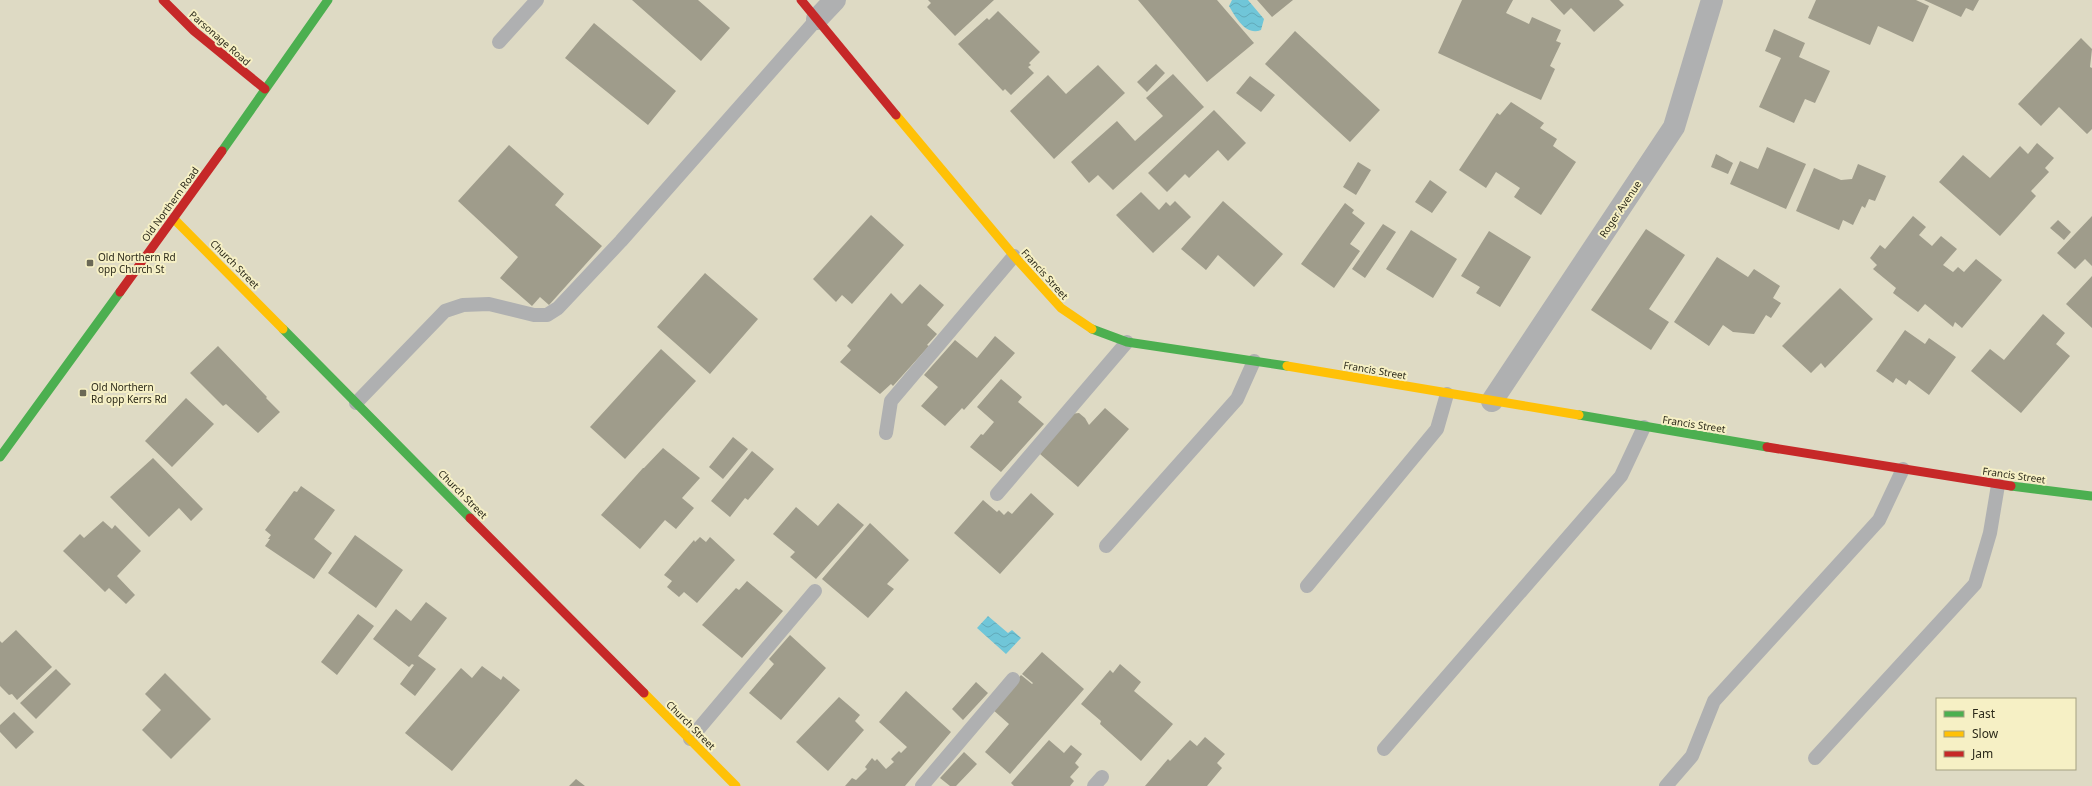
<svg xmlns="http://www.w3.org/2000/svg" width="2092" height="786" viewBox="0 0 2092 786" font-family="'Noto Sans',sans-serif">
<style>
.water{fill:url(#water-waves)}
.building{fill:#9f9c8b}
.lines{fill:none;stroke-linecap:round;stroke-linejoin:round}
.lane{stroke:#afb0b1;stroke-width:14}
.street{stroke:#afb0b1;stroke-width:22}
.fast{stroke:#4caf50;stroke-width:9}
.slow{stroke:#ffc107;stroke-width:9}
.jam{stroke:#c62828;stroke-width:9}
.poi-dot{fill:#6a6856;stroke:#f6f0c5;stroke-width:1.5}
.labels{text-anchor:middle;dominant-baseline:central;stroke-width:4;stroke-linejoin:round;paint-order:stroke}
.street-label{font-size:10px;fill:#2c2a1a;stroke:#f6f0c5}
.poi-label{font-size:10px;fill:#2c2a1a;stroke:#f6f0c5;text-anchor:start}
</style>
<defs>
<pattern id="water-waves" width="16" height="10" patternUnits="userSpaceOnUse"><rect width="16" height="10" fill="#70c6d8"/><path d="M0 5q4-4 8 0t8 0" fill="none" stroke="#61aab9"/></pattern>
</defs>
<rect width="100%" height="100%" fill="#dedac4"/>
<path class="water" d="M1232,0H1248L1264,19L1261,30C1246,36 1236,18 1229,6Z
M988,616L1008,633L1012,630L1021,638L1006,654L977,628Z"/>
<path class="building" d="M632,0H698L730,28L701,61Z
M928,0H994L955,36L927,7L931,3Z
M1138,0H1217L1254,43L1207,82Z
M1257,0H1293L1272,17Z
M1462,0H1513L1506,13L1529,24L1532,17L1561,30L1556,41L1561,43L1550,66L1555,69L1541,100L1438,53Z
M1550,0H1619L1624,5L1594,32L1571,8L1564,15Z
M1816,0H1916L1929,6L1913,42L1878,26L1870,45L1808,18Z
M1924,0H1979L1973,11L1966,8L1961,17Z
M998,11L1040,52L1029,63L1031,65L1028,67L1034,73L1011,95L1005,89L1003,91L958,44L987,18L989,20Z
M594,23L676,91L648,125L565,58Z
M1774,29L1805,43L1799,57L1830,71L1815,103L1805,99L1794,123L1759,107L1781,58L1765,51Z
M1295,31L1380,110L1350,142L1265,64Z
M2081,38L2092,49L2090,67L2092,68V129L2087,134L2059,107L2041,126L2018,104Z
M1156,64L1165,73L1147,92L1137,82Z
M1098,65L1125,93L1054,159L1010,111L1048,75L1066,94Z
M1173,74L1204,107L1113,190L1098,175L1089,183L1071,162L1117,121L1135,141L1163,116L1146,98Z
M1250,76L1275,95L1261,112L1236,93Z
M1511,102L1544,123L1540,128L1557,139L1553,146L1576,162L1541,215L1514,197L1520,188L1496,172L1486,188L1459,170L1497,113L1500,115Z
M1214,110L1246,143L1228,161L1218,150L1189,178L1185,174L1167,192L1148,173Z
M2037,143L2054,158L2045,168L2049,172L2031,191L2036,196L2000,236L1939,182L1963,155L1990,178L2020,146L2028,154Z
M509,145L564,194L555,205L602,246L549,305L540,297L532,306L500,278L518,257L458,201Z
M1767,147L1806,164L1786,209L1730,184L1740,161L1758,169Z
M1716,154L1733,163L1728,174L1711,167Z
M1358,162L1371,170L1356,195L1343,187Z
M1858,164L1886,176L1875,201L1869,199L1865,208L1862,206L1853,225L1843,220L1839,230L1796,211L1814,168L1841,180L1852,179Z
M1430,180L1447,192L1432,213L1415,202Z
M1141,192L1159,210L1166,202L1170,206L1175,201L1191,217L1153,253L1116,215Z
M1223,201L1283,254L1254,287L1218,255L1206,270L1181,249Z
M1345,203L1354,210L1352,213L1365,223L1350,244L1360,251L1334,288L1301,264Z
M871,215L904,245L852,304L842,295L836,302L813,279Z
M1913,216L1926,227L1919,235L1932,246L1941,236L1957,249L1943,265L1953,272L1958,267L1964,272L1976,259L2002,280L1962,328L1955,322L1953,327L1925,304L1918,312L1893,293L1896,288L1873,269L1877,265L1870,258L1880,245L1885,249Z
M2092,216V266L2085,259L2075,269L2057,253Z
M2058,220L2071,232L2064,240L2050,228Z
M1383,224L1396,232L1365,278L1352,269Z
M1646,229L1685,255L1649,309L1669,322L1651,350L1591,310Z
M1411,230L1457,259L1433,298L1386,269Z
M1489,231L1531,257L1500,307L1476,293L1480,287L1461,276Z
M1717,257L1748,277L1754,269L1780,286L1773,298L1781,303L1771,318L1766,315L1754,334L1733,332L1723,325L1709,346L1674,322Z
M705,273L758,319L710,374L657,327Z
M2092,276V328L2066,304Z
M920,284L944,305L927,325L937,334L927,345L929,346L893,386L891,384L880,394L840,362L851,350L847,346L891,293L902,304Z
M1840,288L1873,319L1825,368L1821,363L1811,373L1782,346Z
M2043,314L2065,333L2056,344L2070,356L2021,413L1971,371L1990,349L2004,360Z
M1905,330L1925,344L1929,338L1956,357L1929,395L1909,380L1906,385L1896,378L1893,383L1876,371Z
M995,336L1015,353L964,410L962,408L945,426L921,406L938,387L924,375L955,340L977,358Z
M218,346L267,397L266,398L280,412L258,433L226,404L223,406L190,373Z
M661,349L696,381L625,459L590,427Z
M1001,379L1022,397L1018,402L1044,424L1001,472L970,447L981,434L983,435L994,422L977,407Z
M186,398L214,424L172,467L145,441Z
M1105,408L1129,429L1078,487L1040,454L1070,414L1079,413L1085,418L1089,425Z
M733,437L748,449L723,479L709,467Z
M663,448L700,478L682,498L694,508L676,529L665,520L640,549L601,515L643,468H644Z
M752,451L774,469L748,500L745,498L730,517L711,501Z
M153,458L203,509L191,521L179,508L149,537L110,497Z
M301,486L335,510L314,539L332,553L314,579L265,546L270,539H268L271,535L265,530L294,491L297,492Z
M1031,493L1054,514L1000,574L954,533L983,500L997,512L999,510L1004,515L1008,511L1012,514Z
M838,503L864,525L816,579L790,557L795,552L773,534L796,507L818,526Z
M103,521L112,529L115,525L141,551L117,576L135,595L126,604L109,588L105,592L63,551L80,534L84,538Z
M870,523L909,560L887,584L894,589L868,618L822,579Z
M355,535L403,570L376,608L328,573Z
M700,537L706,542L710,537L735,560L697,603L684,592L679,597L667,587L672,581L664,575L694,540L695,542Z
M747,581L783,611L742,658L702,625L736,588L739,590Z
M426,602L447,618L418,656L436,669L415,696L400,684L414,665L412,664L409,667L373,639L396,609L411,621Z
M358,614L374,626L337,675L321,662Z
M16,630L52,667L17,700L12,694L9,695L0,686V641L2,643Z
M790,635L826,668L781,720L749,693L774,664L769,659Z
M1042,652L1084,689L1010,774L985,752L1009,724L992,709L1021,675L1032,684L1033,683L1022,674Z
M1120,664L1141,682L1134,691L1173,724L1141,761L1100,724L1101,721L1081,704L1110,670L1113,673Z
M482,666L501,680L503,676L520,690L452,771L405,733L461,668L472,678Z
M56,669L71,684L36,719L20,703Z
M165,673L211,719L171,759L142,730L161,710L145,694Z
M976,682L988,693L963,720L952,709Z
M906,691L951,732L905,786H845L852,778L856,780L867,769L865,767L872,758L875,761L877,759L886,769L894,762L891,759L899,751L901,753L907,747L879,722Z
M839,697L860,715L855,721L864,730L828,771L796,742Z
M14,712L34,732L16,749L0,732V725Z
M1205,737L1225,754L1217,763L1222,768L1207,786H1145L1168,759L1170,761L1190,740L1197,746Z
M1049,740L1064,753L1071,745L1082,754L1075,763L1079,767L1070,777L1074,781L1070,786H1014L1011,783Z
M964,752L977,764L956,786H950L940,778Z
M576,779L585,786H569Z"/>
<g class="lines">
<path class="lane" d="M499,42L537,0
M356,403L445,311L463,305L489,304L534,315H547L558,308L621,241L817,19
M886,433L891,401L1014,256
M997,494L1127,342
M1106,546L1237,399L1254,361
M1307,586L1437,429L1447,394
M690,739L815,591
M1384,749L1621,476L1644,427
M1815,758L1975,584L1990,533L1998,485
M922,786L1013,679
M1094,786L1102,777
M1666,786L1692,756L1714,701L1879,520L1903,469"/>
<path class="street" d="M817,19L835,0
M1492,401L1674,127L1712,0"/>
<path class="fast" d="M222,151L328,0
M283,329L470,518
M1092,329L1127,342L1287,366
M1579,415L1767,447
M0,457L120,292
M2011,486L2091,496"/>
<path class="slow" d="M896,115L1014,256L1061,308L1092,329
M174,219L283,329
M1287,366L1579,415
M644,693L736,786"/>
<path class="jam" d="M163,0L194,31L265,89
M801,0L896,115
M120,292L222,151
M1767,447L2011,486
M470,518L644,693"/>
</g>
<g class="poi-dot">
<rect x="86" y="259" width="8" height="8" rx="2"/>
<rect x="79" y="389" width="8" height="8" rx="2"/>
</g>
<g class="labels">
<g class="street-label">
<text transform="translate(220 38) rotate(41)">Parsonage Road</text>
<text transform="translate(170 204) rotate(-54)">Old Northern Road</text>
<text transform="translate(1620 209) rotate(-56)">Roger Avenue</text>
<text transform="translate(235 264) rotate(45)">Church Street</text>
<text transform="translate(1045 274) rotate(48)">Francis Street</text>
<text transform="translate(1375 370) rotate(10)">Francis Street</text>
<text transform="translate(1694 424) rotate(9)">Francis Street</text>
<text transform="translate(2014 475) rotate(8)">Francis Street</text>
<text transform="translate(463 494) rotate(45)">Church Street</text>
<text transform="translate(691 725) rotate(45)">Church Street</text>
</g>
<g class="poi-label">
<text x="98" y="257">Old Northern Rd<tspan x="98" dy="12">opp Church St</tspan></text>
<text x="91" y="387">Old Northern<tspan x="91" dy="12">Rd opp Kerrs Rd</tspan></text>
</g>
</g>
<rect x="1936" y="698" width="140" height="72" fill="#f6f0c5" stroke="#a5a181"/>
<rect x="1944" y="711" width="20" height="6" fill="#4caf50" stroke="#a5a181"/>
<text x="1972" y="718" font-size="12" fill="#2c2a1a">Fast</text>
<rect x="1944" y="731" width="20" height="6" fill="#ffc107" stroke="#a5a181"/>
<text x="1972" y="738" font-size="12" fill="#2c2a1a">Slow</text>
<rect x="1944" y="751" width="20" height="6" fill="#c62828" stroke="#a5a181"/>
<text x="1972" y="758" font-size="12" fill="#2c2a1a">Jam</text>
</svg>
